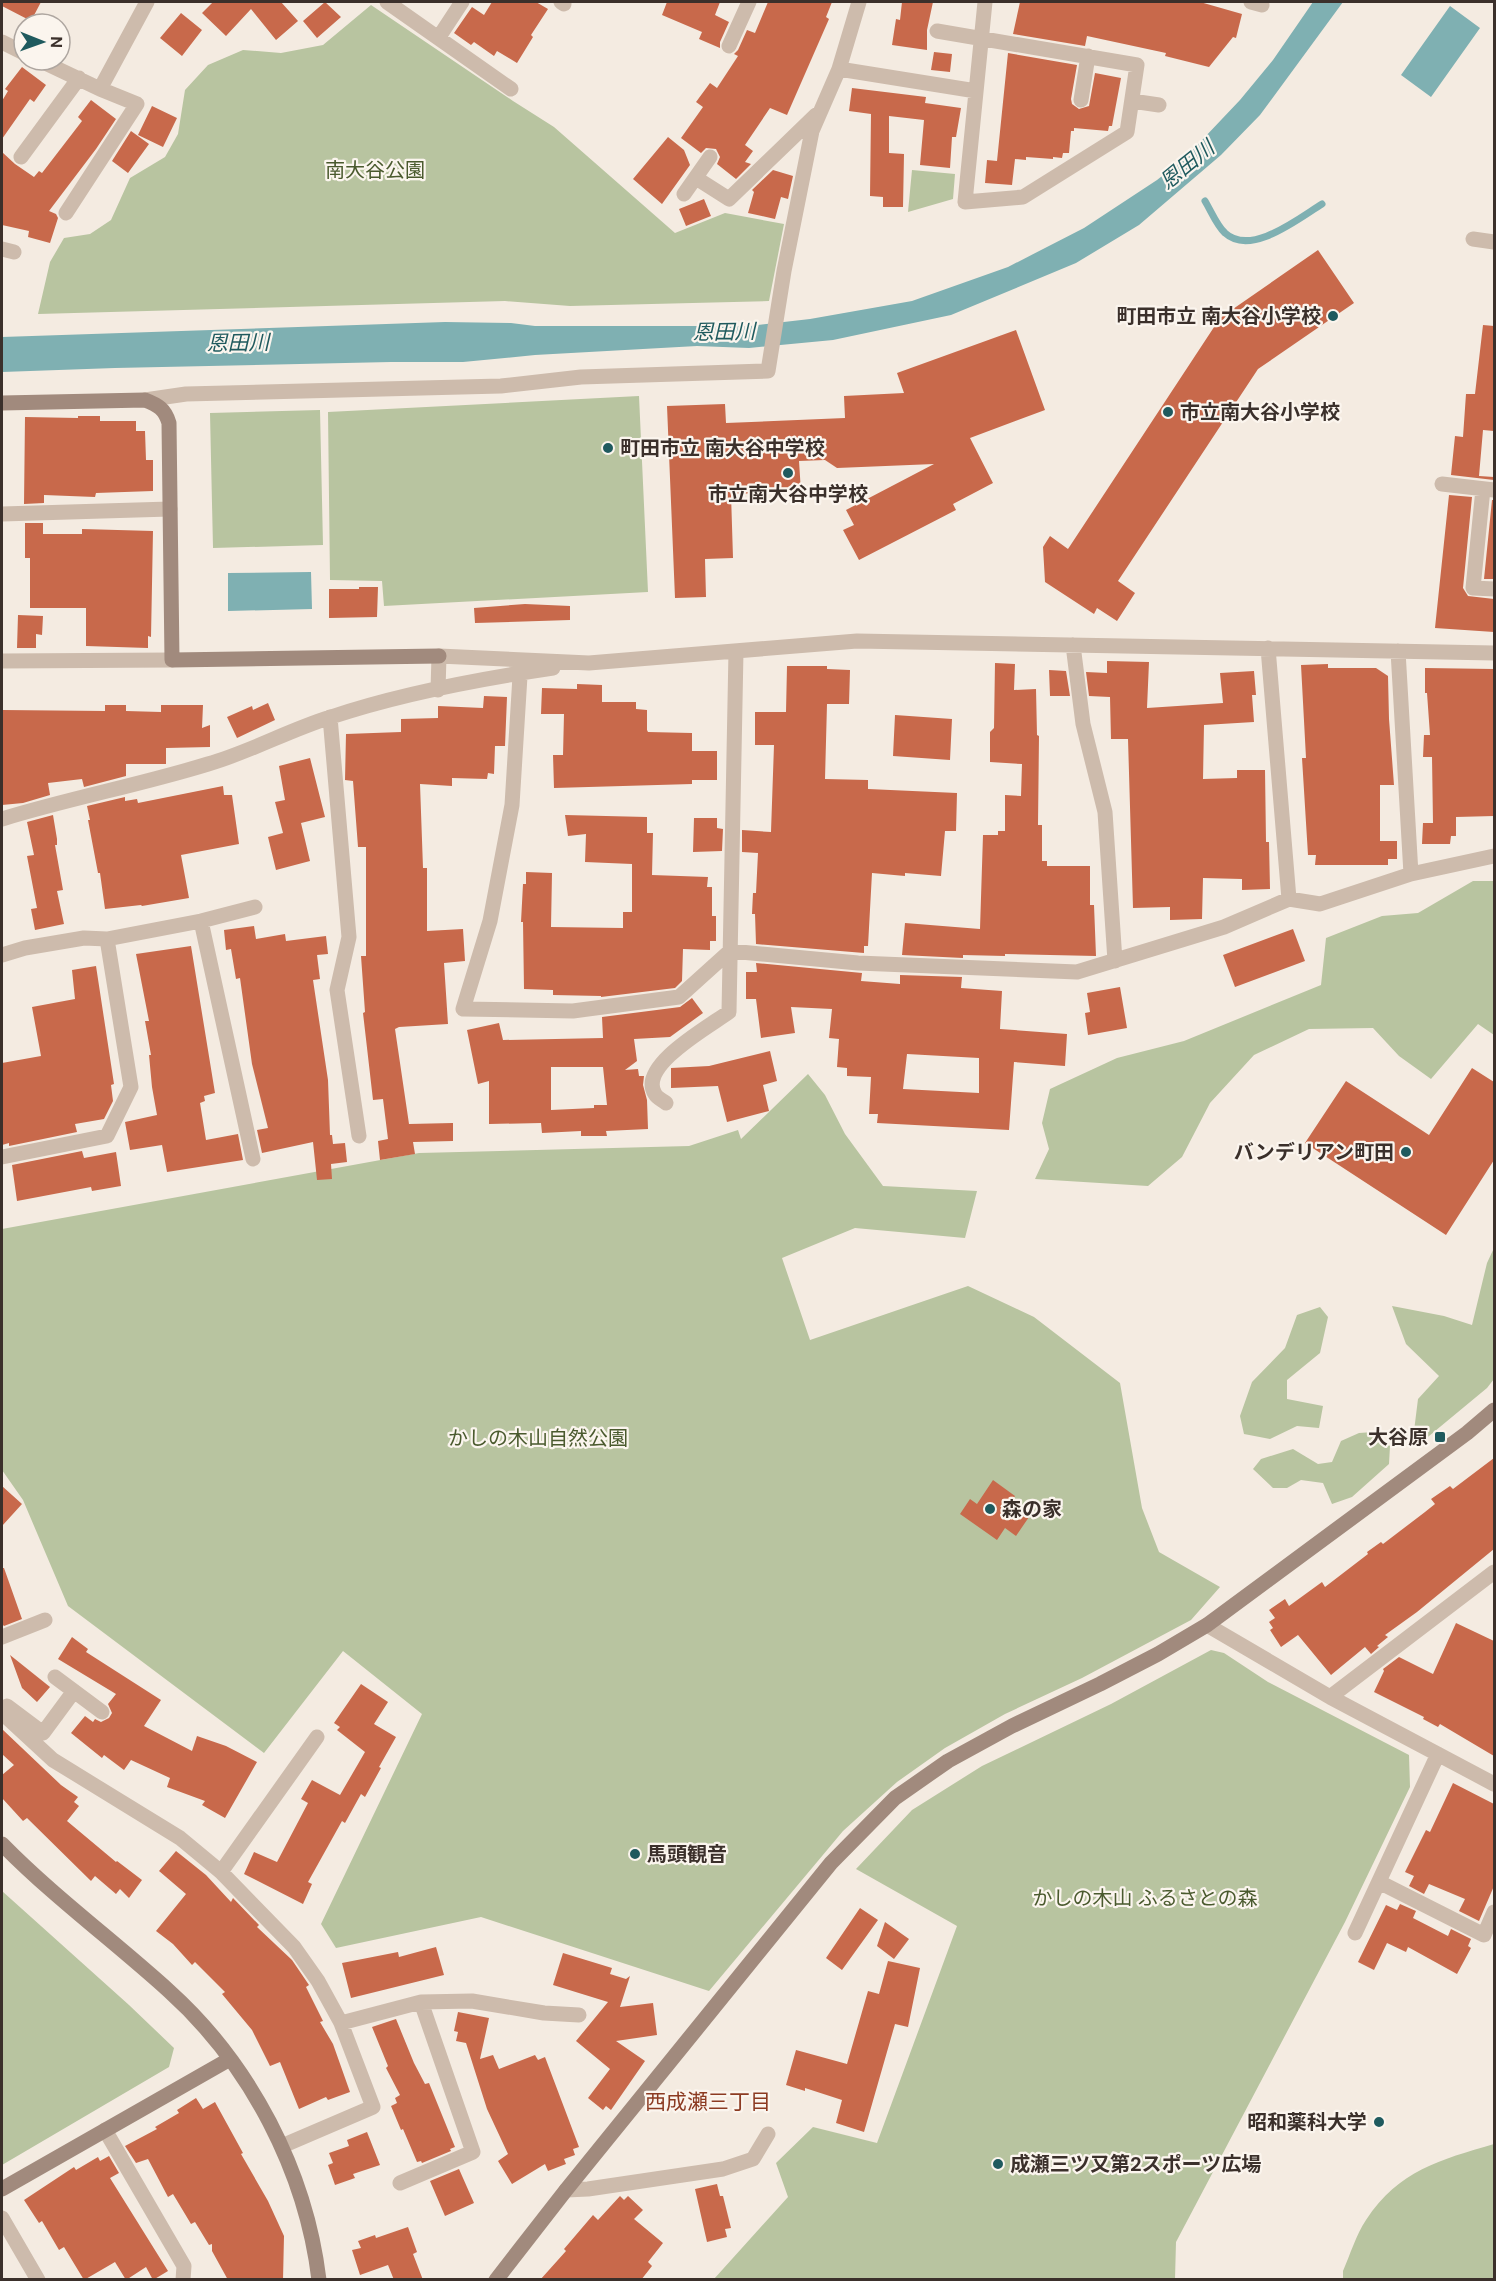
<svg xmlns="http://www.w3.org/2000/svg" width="1496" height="2281" viewBox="0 0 1496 2281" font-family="'DM Sans','Noto Sans JP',sans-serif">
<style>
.green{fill:#b8c4a0}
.water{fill:#7fb0b2}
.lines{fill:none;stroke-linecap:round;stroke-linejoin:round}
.stream{stroke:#7fb0b2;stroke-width:7}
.building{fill:#c8694b;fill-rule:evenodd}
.street{stroke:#cdbbac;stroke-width:15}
.secondary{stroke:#a18a7d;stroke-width:15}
.poi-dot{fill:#1f5a5e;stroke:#fbf5ee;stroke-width:2}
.labels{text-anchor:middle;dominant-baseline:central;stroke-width:4.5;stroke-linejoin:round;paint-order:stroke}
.park-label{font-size:20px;fill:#4a5a2e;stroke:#fbf5ee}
.poi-label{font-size:20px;font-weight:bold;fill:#3b302b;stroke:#fbf5ee;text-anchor:start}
.water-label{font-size:21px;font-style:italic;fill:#1f5a5e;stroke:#fbf5ee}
.neighbourhood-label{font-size:21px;fill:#8c3b22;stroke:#fbf5ee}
</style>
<rect width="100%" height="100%" fill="#f4ebe1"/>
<path class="green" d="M371,5L513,101L554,127L675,233L725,213L784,224L769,301L570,306L505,301L38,314L50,262L64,238L90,234L111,220L130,178L165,157L178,134L185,90L208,65L243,50L281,53L323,45Z
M912,170L955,174L953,199L908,212Z
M639,396L648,592L384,606L382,581L330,580L328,412Z
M320,410L323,545L213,548L210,413Z
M1473,881H1494V1035L1478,1024L1431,1079L1399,1056L1373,1028L1309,1029L1254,1055L1210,1103L1182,1157L1148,1186L1035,1179L1049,1149L1042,1123L1050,1089L1117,1058L1184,1041L1321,985L1326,938L1382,916L1418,913Z
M808,1074L825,1095L845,1134L883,1186L977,1191L965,1238L855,1228L782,1258L810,1340L968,1286L1034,1317L1120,1383L1142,1508L1159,1552L1220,1587L1191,1620L1082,1678L1005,1714L945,1748L897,1782L843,1831L709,1991L481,1917L336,1948L321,1924L422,1714L343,1651L264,1753L68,1606L23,1500L2,1470V1229L419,1153L689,1146L738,1130L741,1139Z
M1494,1248V1379L1487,1388L1423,1441L1413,1439L1418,1399L1439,1376L1406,1344L1392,1306L1444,1316L1472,1325L1487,1263Z
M1320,1307L1328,1317L1320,1353L1287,1380V1399L1323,1406L1319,1428L1297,1426L1270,1439L1244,1434L1240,1416L1252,1382L1285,1348L1297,1315Z
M1373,1432L1390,1446L1389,1464L1352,1497L1332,1504L1323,1483L1301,1480L1287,1488H1273L1253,1469L1261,1459L1293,1449L1318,1464L1332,1462L1341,1441L1359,1433Z
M1211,1650L1224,1653L1268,1682L1409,1755L1410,1787L1345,1922L1176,2242L1175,2279H714L788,2197L776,2163L813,2127L877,2143L957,1926L856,1869L912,1810L982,1766L1111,1704Z
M2,1891L129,2005L174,2048L169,2067L2,2165Z
M1494,2144V2279H1343V2271C1350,2255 1356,2235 1366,2220C1399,2170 1440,2160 1494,2144Z"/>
<path class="water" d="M1313,2H1343L1260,115L1221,155L1139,225L1076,263L951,315L833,340L749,348L697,346L535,355L463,362H391L115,368L2,372V337L445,322L511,323L535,326H750L810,319L912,301L1008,267L1084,228L1157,180L1185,158L1240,100L1273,60Z
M1450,6L1480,28L1431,97L1401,75Z
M311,572L312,609L228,611V573Z"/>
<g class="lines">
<path class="stream" d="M1205,201C1211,211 1217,226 1225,233C1251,257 1299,218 1322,204"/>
</g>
<path class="building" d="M2,2H41L31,21L2,6Z
M213,2H281L298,21L276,40L251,9L226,36L202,13Z
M325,2L341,17L317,38L303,21Z
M492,2H536L548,9L531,35L533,37L517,63L497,51L494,56L474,42L471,45L454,33L472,7L484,15Z
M667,2H720L715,15L729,22L720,42V48L699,39L702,32L662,15Z
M768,2H832L826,17L829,19L787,115L770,108L745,145L753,151L745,162L751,164L736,179L717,164L720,157L716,149L706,148L701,153L681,138L703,107L696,102L710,83L717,88L738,56L734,54L738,50L747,30L755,33Z
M902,2H933L927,30V50L892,45L896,19L900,20Z
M1020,2H1200L1242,14L1236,38L1233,37L1209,67L1165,56L1166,53L1087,36L1085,46L1013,34Z
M181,13L202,30L182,56L160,38Z
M934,52L952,54L950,72L931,70Z
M1008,53L1077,65L1071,99L1072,104L1079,109L1089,106L1095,73L1121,78L1112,126H1109L1108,131L1074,128V131H1071L1069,153H1063L1062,158L1053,157V159L1026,157V160L1015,159L1012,185L985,183L987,160L997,161Z
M22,67L46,85L34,102L30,99L2,139V101L8,91L5,89Z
M852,88L926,97L925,103L961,108L956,137H952L950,168L920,165L924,120L889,116V153L904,154L903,207H883V197L870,196L871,114L849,111Z
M91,100L116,119L96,149L49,211L56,214L58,218L50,243L28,237L29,231L2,225V152L15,164L34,177L39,171L42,173L82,121L78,117Z
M152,106L177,118L163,147L138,135Z
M131,131L149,144L128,173L112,161Z
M668,137L684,150L690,165L662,204L633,179Z
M773,170L793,176L788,199L781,197L775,219L748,213L754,192L752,190Z
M704,199L711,216L686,226L679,209Z
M1318,250L1354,303L1258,369L1118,581L1135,593L1117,621L1097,608L1094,614L1045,582L1043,547L1050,536L1068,549L1220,318Z
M1483,325L1494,326V431L1483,430L1479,476L1494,477V480L1451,475L1455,436L1463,437L1466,394H1475Z
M1016,330L1045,410L970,438L993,483L953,504L956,510L859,560L843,530L854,525L846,510L934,464L837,468L825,460L799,461L801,492L731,494L733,558L705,559L706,597L675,598L667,406L725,404L726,423L845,418L844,396L904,393L897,373Z
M78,416H100V421H136V431H145L146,460H153V491L96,493L95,497L44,495V503L24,504L25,417L78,418Z
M1449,495L1472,497L1463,588L1468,596L1494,599V632L1435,628Z
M1492,500H1494V579H1484Z
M25,523H43V534H82V529L153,531L151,637L148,636V648L86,646V608H30V558H25Z
M359,587H378L377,617L329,618V589H359Z
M525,604L570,606V620L475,623L474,608Z
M18,615L43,616L42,635L36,634V648H17Z
M1107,661L1149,662L1147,708L1223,703L1220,673L1254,671L1256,695H1252L1254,722L1204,725L1203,779L1237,778V770H1265L1266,842H1269L1270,889L1242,890V879L1203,878L1202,919L1170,920V907L1133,908L1128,739H1111L1110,697L1089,696L1086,672L1107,673Z
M995,663L1015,664L1014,690L1036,689L1037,735L1039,736L1038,825H1042V861H1047V866H1090V905H1094L1096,956L1005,954V956L963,955V958L902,955L905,923L980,929L983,835H998V831H1005V795L1021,796L1022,764L990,762V732L994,728Z
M1328,664V668H1376L1388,676L1389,719L1394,785H1380V841H1397V859H1388V865H1315L1316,855H1308L1302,758H1306L1301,665Z
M787,666H827V669L850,670L849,704H827L825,779L868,780V789L957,793L956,831H945L941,876L905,873V876L872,873L868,946H864V953L756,944L755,914H752L753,893H756L758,853L742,852V830L771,832L774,745H755V712H786Z
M1425,668L1494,669V816L1456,817V836H1451L1450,844H1422L1423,823H1433L1432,757H1423L1424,735H1430L1427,693H1425Z
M1049,670L1066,671L1070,696H1050Z
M577,684L602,685V702H636V709L647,710V730L648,732L692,733V751H717V780H692V784L554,788L553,755H563L564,714H541L542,688L577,689Z
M484,696L507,697L505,746H495L494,774L488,773L487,779L452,778V786L420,784L423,868H427V931L463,929L465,961L444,963L448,1024L399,1027L395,1029L409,1124L453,1123V1141L413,1142L415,1154L380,1160L378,1141L388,1139L383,1099L373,1100L363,1013L365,1012L361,956H366V847H358L353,781L345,780L346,734L401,732V719L438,718V706L483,708Z
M268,703L275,720L237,738L227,717L252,706L253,710Z
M105,705H126V711L161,712V705H203L202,728L210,725V747L166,748V764H126V776L84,787L82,779L48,783L50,795L23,803L2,805V710L105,711Z
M895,715L952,719L950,760L893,756Z
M310,758L325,817L301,823L310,861L276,870L268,837L283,833L275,802L285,800L279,766Z
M223,786L224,795H232L239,844L181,855L189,898L142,906L141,905L105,909L100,873H98L88,820H90L87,806L125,797V801L137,799L138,803Z
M53,815L57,839V845H55L63,890L57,891L64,924L35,930L31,909L37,908L27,856L34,855L27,822Z
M565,815L647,817V833H653L652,875L708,877L707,887H712V916H716V941H710V950L683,949L682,981L675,988L601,997V996L553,995V990L524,989L523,922H521L523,884H526V872L552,873L551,927L623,928V912H632V864L585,862L586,834L568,836Z
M694,818H717V828L723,829L722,851L693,852Z
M254,926L256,939L285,934L286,941L326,936L328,954L317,955L320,979L313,980L328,1080L330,1135H332L333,1144L345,1143L347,1162L331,1164L332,1179L317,1180L313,1142L262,1153L257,1130L268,1128L252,1064L240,978L236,979L231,949L226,950L224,930Z
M1293,929L1305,961L1235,987L1223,955Z
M191,946L215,1093L204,1096L205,1101L200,1103L206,1140L238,1134L243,1160L167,1172L162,1145L130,1150L125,1122L157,1115L152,1087L149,1055H151L145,1021H149L136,954Z
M756,963L862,973L861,981L900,984V975L962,977L961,988L1002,991L1000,1029L1067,1034L1065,1066L1014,1062L1009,1130L877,1123L878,1114H869L871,1077L847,1076V1068L837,1067L839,1039L829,1038L832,1009L791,1007L795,1033L761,1038L756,999H746V972H757ZM907,1054L979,1058V1093L903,1089Z
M96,966L114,1084L111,1085L113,1101L104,1119L75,1124L77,1132L9,1146V1143L2,1145V1063L41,1056L32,1007L75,999L72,970Z
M1120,987L1127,1028L1088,1035L1085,1013L1090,1012L1087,993Z
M692,998L703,1013L670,1037L634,1039L637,1061L625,1070L638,1069L639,1076H644L643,1085L647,1100L648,1129L606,1131L607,1136H581V1131L542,1133L541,1123L489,1124V1081L478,1084L467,1030L499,1023L503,1040L603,1038L602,1017L680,1007ZM551,1067H603L607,1105H594V1108L551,1110Z
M770,1051L777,1081L763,1085L769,1111L727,1122L718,1086L671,1088V1068L709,1066Z
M1472,1068L1494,1082V1160L1446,1235L1305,1143L1346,1081L1429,1135Z
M82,1151L84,1158L116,1152L121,1186L92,1191L91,1187L17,1201L12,1165Z
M1494,1458V1549L1417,1612L1385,1635L1388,1637L1377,1646L1379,1647L1371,1654L1365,1647L1331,1675L1298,1635L1281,1647L1270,1630L1273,1628L1269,1622L1275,1618L1269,1610L1285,1599L1289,1606L1322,1582L1325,1587L1368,1554L1367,1552L1381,1542L1383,1544L1425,1512L1435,1504L1431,1499L1450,1486L1453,1489Z
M993,1480L1015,1496L1010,1504L1029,1517L1016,1536L1005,1528L997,1540L960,1514L970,1499L977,1504Z
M2,1486L22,1504L2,1526Z
M2,1568H4L22,1619L4,1626L2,1624Z
M1456,1623L1494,1641V1756L1440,1724L1438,1727L1423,1719L1424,1717L1374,1692L1384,1671L1383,1669L1399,1657L1433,1674Z
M72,1637L88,1649L86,1652L161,1700L144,1726L192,1751L197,1736L226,1746L257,1762L225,1818L202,1805L205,1801L167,1787L170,1778L131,1760L124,1770L104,1755L102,1758L71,1733L85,1716L93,1722L95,1719L101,1722L109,1718L112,1713L108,1704L116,1694L58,1659Z
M10,1655L50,1687L37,1702L22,1688Z
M361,1684L388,1702L374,1724L396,1737L379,1767L381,1768L365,1797L361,1794L345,1823L342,1821L308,1882L312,1884L303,1904L244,1874L254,1852L277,1862L308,1803L301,1799L312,1780L340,1795L365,1752L337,1730L340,1727L334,1723Z
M2,1729L61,1785L78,1797L74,1802L79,1806L67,1821L116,1862L117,1861L142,1880L129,1898L120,1889L116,1894L95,1876L91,1881L27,1818L23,1821L2,1798V1775L14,1765L2,1754Z
M1453,1783L1494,1804V1886L1479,1921L1459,1911L1465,1899L1429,1884L1424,1894L1409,1886L1414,1876L1405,1872L1426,1830L1430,1832Z
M176,1851L206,1875L231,1902L233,1898L259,1925L257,1927L292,1960L309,1985L306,1987L323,2021L320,2022L333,2044L350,2092L328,2100L326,2097L299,2109L280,2062L270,2066L252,2030L222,1994L225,1992L195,1962L192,1965L173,1944L156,1931L186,1894L159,1871Z
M1400,1904L1416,1911L1413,1918L1448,1936L1451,1929L1471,1939L1468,1946L1471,1948L1457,1974L1408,1947L1406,1952L1387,1943L1374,1970L1358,1962L1386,1905L1397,1910Z
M860,1908L878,1920L842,1970L826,1958Z
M885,1922L909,1939L894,1959L877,1946Z
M436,1947L444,1975L351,1998L342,1963L398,1952L399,1957Z
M563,1953L612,1968L610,1974L626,1979L630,1976L620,2007L653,2003L657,2035L616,2041L645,2061L611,2110L606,2106L603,2110L588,2098L610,2069L576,2041L608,2002L553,1985Z
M888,1961L920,1968L908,2027L895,2024L864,2132L836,2123L842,2100L805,2088V2091L786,2085L796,2050L847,2064L868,1991L879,1994Z
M458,2012L489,2018L480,2059L493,2055L499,2069L535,2055L538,2060L545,2057L579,2147L573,2149L575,2155L564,2159L566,2164L548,2171L545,2164L512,2184L498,2161L508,2154L487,2109L466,2043L456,2041L458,2032L454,2031Z
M396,2019L414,2063L425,2084L429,2083L455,2147L450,2149L451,2151L422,2163L421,2161L417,2162L403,2129L401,2130L391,2106L397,2103L395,2098L400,2095L386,2068L388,2066L372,2027Z
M196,2098L203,2109L215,2102L243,2153L241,2154L268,2201L284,2236L283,2280H228L212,2251V2244L209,2245L195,2222L191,2224L173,2194L168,2197L148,2159L136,2163L125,2146L157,2129L155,2127L179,2113L177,2110Z
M367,2132L380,2165L353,2174L355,2178L335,2185L328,2165L333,2163L329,2153L349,2146L347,2140Z
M109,2156L119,2173L110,2178L168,2271L153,2280L146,2267L126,2280L115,2262L84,2280L64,2247L59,2250L42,2221L39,2223L24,2200L74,2167L76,2170L98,2157L100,2161Z
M459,2169L474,2203L445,2216L430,2181Z
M717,2184L720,2196H723L731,2228L725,2229L727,2237L707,2242L695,2189Z
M620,2196L624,2200L628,2196L643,2210L634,2219L663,2243L648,2262L652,2266L641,2280H540L566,2251L564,2249L593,2215L598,2220Z
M408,2227L417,2252L413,2254L423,2280H394L388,2265L360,2275L352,2250L361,2248L358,2241L375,2235L376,2238Z"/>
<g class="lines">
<path class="street" d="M387,2L511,89
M561,2L564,4
M1251,2L1262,5
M937,31L1137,65L1127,132L1023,197L965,202C972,135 978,68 985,2
M439,37L462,2
M2,42L24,53
M729,46L749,2
M39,60L100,89L147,2
M839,69L976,91
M1081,100L1088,56
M1132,101L1159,105
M21,157L79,78
M696,178L729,199L816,115
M684,194L710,157
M66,213L137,104L100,89
M1473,239L1494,242
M2,249L14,252
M145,400L186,394L501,386L581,377L768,371L784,271L812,131L839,69L859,2
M1442,484L1494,490
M1483,489L1473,588L1494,589
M2,514L170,509
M1073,645L1083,724L1105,812L1115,961
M1268,648L1289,899
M1398,651L1411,874
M521,660L512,805L490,921L463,1009L573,1011L679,997L730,951L858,963L1077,972L1224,927L1289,899L1320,904L1411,874L1494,856
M2,661L172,660
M438,690L439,656L589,663L857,641L1494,653
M330,717L349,937L337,990L359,1136
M2,819C70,798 140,785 208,764C250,752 289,730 331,717C402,693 479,679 553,668
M201,921L253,1159
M2,955L25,948L84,938L107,939L201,921L255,907
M666,1103C662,1100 657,1098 655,1094C637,1066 710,1026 729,1012L736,651
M2,1157L107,1136L131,1087L107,939
M1207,1625L1330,1697L1494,1784
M2,1637L45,1620
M55,1677L102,1712
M1330,1697L1494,1572
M5,1708L7,1706L43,1733L74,1691
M2,1713L53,1760L180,1838L221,1872L294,1947L318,1981L341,2023L373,2107L282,2146
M221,1872L317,1737
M1379,1882L1484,1935L1494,1912
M1355,1933L1438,1754
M341,2023L421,2002L472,2001L544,2013L579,2015
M105,2130L184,2266L183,2280
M400,2183L473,2152L421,2002
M566,2190L588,2189L723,2169L753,2159L768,2134
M2,2218L38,2280"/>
<path class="secondary" d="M2,403L145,400C158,405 165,409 169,423L172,660L439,656
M2,1844C54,1897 114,1941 169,1991C250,2064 306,2171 319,2280
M2,2189L230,2059
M496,2280L566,2190L831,1863L895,1798L948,1761L1012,1726L1100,1684L1158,1654L1207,1625L1467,1433L1494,1410"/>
</g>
<g class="poi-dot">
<circle cx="1333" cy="316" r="6"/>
<circle cx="1168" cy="412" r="6"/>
<circle cx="608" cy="448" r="6"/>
<circle cx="788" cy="473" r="6"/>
<circle cx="1406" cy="1152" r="6"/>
<rect x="1434" y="1431" width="12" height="12" rx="3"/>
<circle cx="990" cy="1509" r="6"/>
<circle cx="635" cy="1854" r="6"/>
<circle cx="1379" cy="2122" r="6"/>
<circle cx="998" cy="2164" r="6"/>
</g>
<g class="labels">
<g class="park-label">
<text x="375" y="170">南大谷公園</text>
<text x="538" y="1438">かしの木山自然公園</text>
<text x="1145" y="1898">かしの木山 ふるさとの森</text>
</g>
<g class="poi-label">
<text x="1321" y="316" text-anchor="end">町田市立 南大谷小学校</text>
<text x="1180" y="412">市立南大谷小学校</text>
<text x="620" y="448">町田市立 南大谷中学校</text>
<text x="788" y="494" text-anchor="middle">市立南大谷中学校</text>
<text x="1394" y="1152" text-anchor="end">バンデリアン町田</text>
<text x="1428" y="1437" text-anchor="end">大谷原</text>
<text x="1002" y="1509">森の家</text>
<text x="647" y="1854">馬頭観音</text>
<text x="1367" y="2122" text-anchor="end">昭和薬科大学</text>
<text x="1010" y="2164">成瀬三ツ又第2スポーツ広場</text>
</g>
<g class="water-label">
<text transform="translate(1187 165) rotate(-39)">恩田川</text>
<text transform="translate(724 332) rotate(-1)">恩田川</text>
<text transform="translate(238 343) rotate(-1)">恩田川</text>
</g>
<g class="neighbourhood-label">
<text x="708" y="2102">西成瀬三丁目</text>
</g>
</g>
<rect width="1496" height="2281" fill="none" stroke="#3b302b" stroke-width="6"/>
<g transform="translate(42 42) rotate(91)"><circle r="28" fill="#fbf5ee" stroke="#aea6a0" stroke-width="1.5"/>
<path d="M0-4.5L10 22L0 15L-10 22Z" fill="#1f5a5e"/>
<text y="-9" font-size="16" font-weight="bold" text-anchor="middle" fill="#3b302b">N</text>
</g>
</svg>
